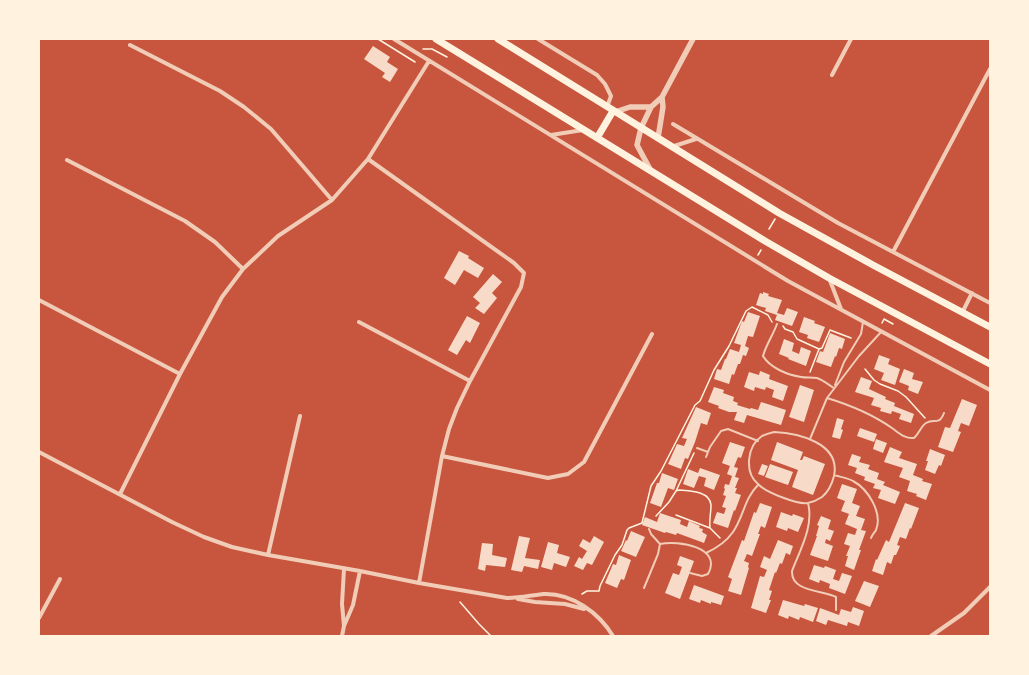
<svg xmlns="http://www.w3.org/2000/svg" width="1029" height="675" viewBox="0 0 1029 675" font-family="Arial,sans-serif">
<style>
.building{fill:#f7dbc8}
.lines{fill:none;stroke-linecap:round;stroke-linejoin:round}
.path{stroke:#fff3e0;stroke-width:1.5}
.service{stroke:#f1ccb7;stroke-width:2}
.minor{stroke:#f1ccb7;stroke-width:4}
.tertiary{stroke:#f1ccb7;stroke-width:5.5}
.trunk{stroke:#fff3e0;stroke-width:7}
</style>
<rect width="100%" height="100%" fill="#c8553d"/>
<path class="building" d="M373,46L390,57L387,62L398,69L390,82L382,77L385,73L364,59Z
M459,251L469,256L468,258L484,268L478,278L464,270L455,285L444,278Z
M493,274L502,282L492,293L497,298L484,314L475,308L480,303L473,297Z
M763,292L769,294L768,296L782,300L777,313L784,315L787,308L798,312L792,326L775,320L777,315L765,311L766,308L756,305L760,293L763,294Z
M748,312L760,316L753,337L748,336L745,346L749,348L746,356L743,355L740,364H738L734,375L732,374L729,384L714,379L717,369L721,370L725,359H726L730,349L739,352L741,345L734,343L742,321L744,322Z
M467,316L480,323L470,343L466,340L457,355L448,350Z
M804,317L815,321L814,323L825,327L819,342L807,338L808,335L799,332Z
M830,333L845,339L842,349L839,348L836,357L835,356L831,367L816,362L820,351L823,352Z
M784,339L794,343L792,351L799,354L801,347L811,351L806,366L788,359L789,358L779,354Z
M879,355L890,359L888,364L900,369L895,385L881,380L884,373L874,369Z
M904,369L914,373L912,379L923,382L918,394L908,390L909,386L899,382Z
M760,371L770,375L769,379L788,386L783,401L772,397L774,390L766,387L765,390L755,387L754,391L744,387L749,372L759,375Z
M861,377L872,381L869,389L886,397L885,399L895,403L894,406L914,414L911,423L899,419L901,414L892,411L891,414L880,411L881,408L871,405L874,398L855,392Z
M800,385L814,390L804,422L789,417Z
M714,387L724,390L723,393L734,397L733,401L738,403L737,405L750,409L751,408L758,410L761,402L786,410L781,425L747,415L744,423L734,420L737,412H729L718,408L719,406L708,402Z
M962,399L977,405L969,426L961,423L958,431L961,432L953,452L938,447L945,427L950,428Z
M696,407L711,413L707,425L701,423L695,442L688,459L685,458L681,469L668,464L677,444L684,446L687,439L682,438Z
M837,418L844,420L841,429L843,430L840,439L832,437Z
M860,428L877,434L874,442L857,436Z
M876,439L887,443L883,453L873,449Z
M730,442L745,447L741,458L738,457L734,467L738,468L735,477L739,478L735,488H737L735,493L741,495L735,511L734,510L728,528L713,523L717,512L724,514L726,508L722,507L726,496L723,495L725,489L724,488L725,484L729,485L732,476L727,474L730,466L722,463Z
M777,442L803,452L800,460H802L804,456L825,464L813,495L792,487L798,470L771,460Z
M890,447L902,452L899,458L917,464L913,475L923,479L922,481L932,484L926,500L916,496L917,494L907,491L910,481L899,477L903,468L884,462Z
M930,449L945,455L941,466L939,465L935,474L925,470L928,461H926Z
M852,454L861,457L859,462L870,465L868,469L879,473L877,479L885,482L883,485L900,492L895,504L878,498L881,490L873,488L875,484L864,480L865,477L855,473L857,468L848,465Z
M762,464L768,466L764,476L758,474Z
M770,464L793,472L788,485L765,477Z
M700,468L720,475L714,490L704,486L706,478L699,476L694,488L683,484L688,469L698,473Z
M662,473L678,479L674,490L668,488L661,507L650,503L657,483H659Z
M842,484L857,489L852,503L860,506L856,516L865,519L861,530L866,531L859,550H861L854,570L845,566L848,556H846L850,546L844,544L848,533L855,535L857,529L845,524L849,514L841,511L845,501L837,498Z
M760,503L772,507L765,528L761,526L758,534H760L752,556L747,554L744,561L749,563L748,567L749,568L741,595L728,591L732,579L728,577L742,540L744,541L754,512L756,513Z
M905,503L919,508L911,529L910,528L906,539L900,537L897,545L900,546L896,555H894L891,564L887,562L883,575L872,571L876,559L877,560L886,540L889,542Z
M781,512L792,516L793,514L804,518L798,532L788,528L787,531L776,527Z
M660,513L681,520L680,524L687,527L689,521L700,526L699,528L703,529L702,532L707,535L704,543L677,533L676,535L666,532L665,533L642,525L645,517L657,522Z
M821,516L831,520L828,529L834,531L830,541L826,539L825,543L833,546L828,561L810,555L817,536H816L819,526L817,525Z
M631,531L645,537L636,557L621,551L626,540L627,541Z
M519,536L530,538L525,558L540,560L538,569L524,566L522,572L511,570Z
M594,536L604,542L592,565L587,563L583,570L574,566L579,557L582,559L587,551L579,546L583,539L590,543Z
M778,540L793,546L790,555L786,553L782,564L780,563L776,573L775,572L769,590L772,591L769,600H771L766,613L751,608L760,576L764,577L767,570L760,567L764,556L770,559Z
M548,542L559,545L557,553L570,557L566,567L554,563L552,570L541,567Z
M482,543L493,544L492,555L507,558L505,567L486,565L485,571L478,569Z
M619,555L631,560L624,580L621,579L617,588L605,583L613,564L616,565Z
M680,556L694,561L680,599L665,593L673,573L679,575L682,567L677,565Z
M814,565L824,568L825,566L836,570L833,579L839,581L842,573L852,576L845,594L829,588L830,584L820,580L819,583L809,579Z
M864,581L879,586L870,607L855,601Z
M694,585L724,596L721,605L711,602V604L701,600L700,603L689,599Z
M783,600L804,606L805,604L818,608L813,622L800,617L799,620L789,616L788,619L778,615Z
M853,607L864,611L859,626L848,622L847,626L828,620L826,625L816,621L820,608L839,615L841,609L851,612Z"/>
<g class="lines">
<path class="path" d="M378,39L415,62
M423,49H432L447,57
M769,229L775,219
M758,255L761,250
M882,323L884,319L893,324
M783,326L785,329L793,332L797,339L819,349
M865,369L874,380L880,384L898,391L906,397L925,418
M810,372L819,349L822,348L830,330L851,338
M676,491L694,453
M676,515L710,528L720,538
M656,516L669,502L676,491L679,490C690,491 710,491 711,505C711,513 709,520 710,528
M582,594L587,591H599L600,586L615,555L622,545L627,530L629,528L642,523L651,486L661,471L695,405L700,401L714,370L729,346L746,311L752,307L768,315L772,322
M460,602L479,624L491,636"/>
<path class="service" d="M777,324C773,335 766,345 763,356C770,368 788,375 801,377C806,378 812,377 817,378C823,380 829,385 834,388
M835,385L844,362L861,334L863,322
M827,398C850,405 872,414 892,428C899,433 905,439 914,438C919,434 921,426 926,423C934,418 939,426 944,413
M774,432C798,433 841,443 834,476C832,484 829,491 822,497C819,499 813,502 808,503C798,505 765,492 758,484C744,472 747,446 762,436C766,434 770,433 774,432Z
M810,439L827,398L859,356L882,331
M697,448L708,452
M706,457L710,447L721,431L728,429L758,441
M834,475C840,477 848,478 853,481C868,489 883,513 876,530C875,532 872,535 871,538
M808,503C814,526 800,550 792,571C791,592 822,590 836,597V610
M660,544C678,540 723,547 708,574L702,576L690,573
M706,553C717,548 726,542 733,532C744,516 744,499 758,485
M644,588L658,554L660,544L651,534L649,529"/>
<path class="minor" d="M394,39L788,281L990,390
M538,39L597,75L605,84L611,96L607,107
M130,45L220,91L244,107L271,129L332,200
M832,75L851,39
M673,124L838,223L990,303
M551,135L583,130
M671,147L696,139
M368,159L514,263L524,273L521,287L470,381L457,408L449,429L442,456L419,583
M67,160L185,221L215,242L243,269
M893,252L990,69
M829,278L841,309
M39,300L180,374
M962,313L972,293
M359,322L470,381
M39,452L172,522L204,537L232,547L268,555L360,571L419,583L507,598C520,598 532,595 544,594C572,593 599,613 613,636
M442,456L548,478L568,474L584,462L652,334
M120,494L180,374L222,297L243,269L278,236L332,200L368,159L429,61
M268,555L300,416
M344,569L342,604L344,626
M518,599L535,602L565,604L584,609
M39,618L60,579
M342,636L344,626L353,605L360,571
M931,636L964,613L990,587"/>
<path class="tertiary" d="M615,112L630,107H651
M658,138L663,107L662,97
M651,171L637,145L641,128L651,107L662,97L693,39"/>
<path class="trunk" d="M436,39L765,241L829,278L990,364
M498,39L779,213L873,265L990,327
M597,138L613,111"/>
</g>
<rect width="1029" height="675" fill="none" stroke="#fff3e0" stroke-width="80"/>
</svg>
